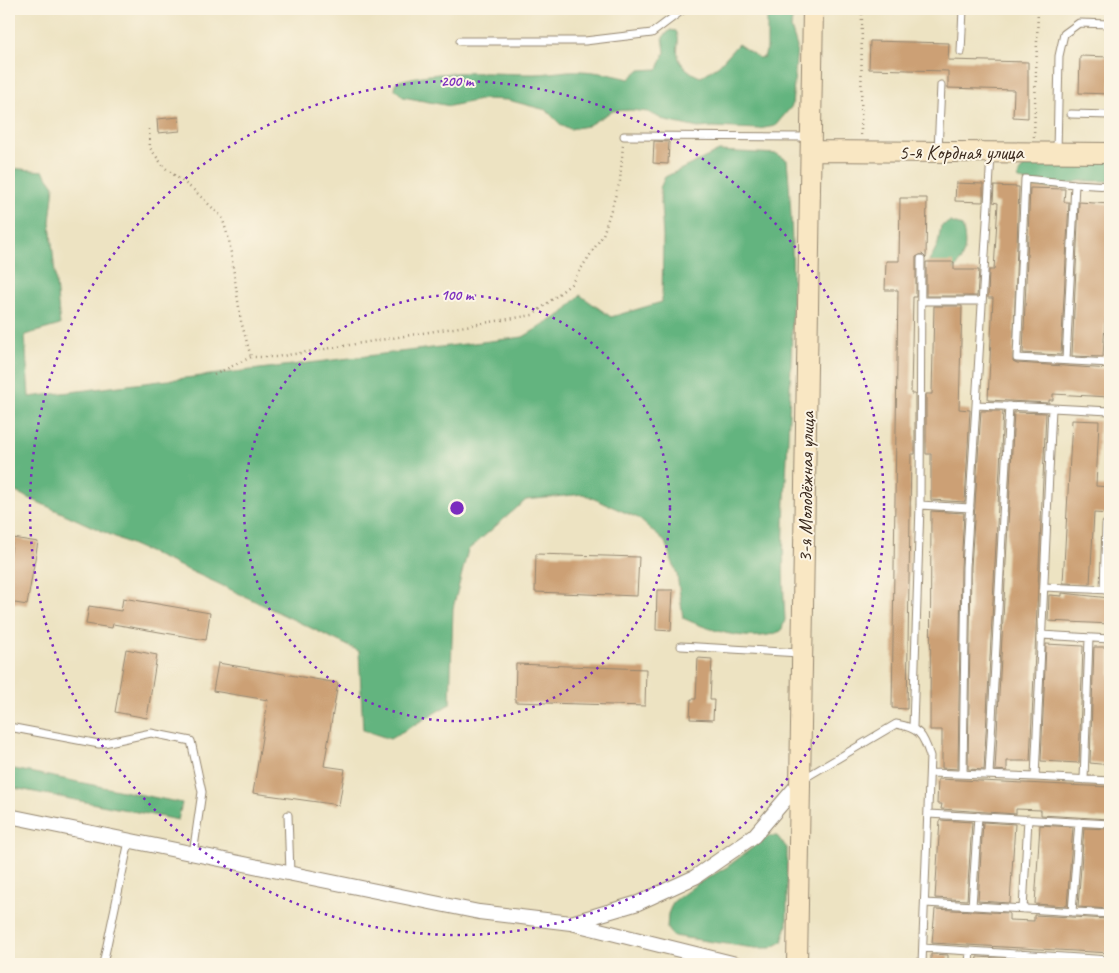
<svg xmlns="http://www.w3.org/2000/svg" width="1119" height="973" viewBox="0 0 1119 973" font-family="Caveat,sans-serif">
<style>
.forest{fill:#64b47f;stroke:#506f4e}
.building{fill:#cca074}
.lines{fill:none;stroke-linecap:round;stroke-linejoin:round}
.service-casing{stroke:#948670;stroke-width:9}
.minor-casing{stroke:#948670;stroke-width:16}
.secondary-casing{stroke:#948670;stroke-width:22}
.path{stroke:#948670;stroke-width:2.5;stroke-dasharray:1 4;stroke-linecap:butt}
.service{stroke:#fff;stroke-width:7}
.minor{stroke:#fff;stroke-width:14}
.secondary{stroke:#f9e7c3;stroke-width:20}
.ring{fill:none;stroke:#7b2cbf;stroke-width:2.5;stroke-dasharray:2.5 5}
.labels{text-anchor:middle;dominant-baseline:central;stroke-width:4;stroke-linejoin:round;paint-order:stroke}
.street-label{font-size:20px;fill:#3b2a1e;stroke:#fcf5e5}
.centre{fill:#7b2cbf;stroke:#fcf5e5;stroke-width:2.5}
.ring-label{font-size:15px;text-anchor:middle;font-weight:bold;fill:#7b2cbf;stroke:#fcf5e5;stroke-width:4;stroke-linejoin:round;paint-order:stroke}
</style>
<rect width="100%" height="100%" fill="#fcf5e5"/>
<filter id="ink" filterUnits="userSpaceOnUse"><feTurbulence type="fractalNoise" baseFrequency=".02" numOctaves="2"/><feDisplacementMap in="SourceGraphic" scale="10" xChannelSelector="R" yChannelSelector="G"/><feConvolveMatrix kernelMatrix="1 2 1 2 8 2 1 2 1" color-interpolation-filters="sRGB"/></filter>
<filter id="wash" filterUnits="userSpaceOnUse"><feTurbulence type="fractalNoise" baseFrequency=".0096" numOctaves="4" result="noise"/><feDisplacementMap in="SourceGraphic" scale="20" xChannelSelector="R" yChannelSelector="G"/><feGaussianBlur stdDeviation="1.12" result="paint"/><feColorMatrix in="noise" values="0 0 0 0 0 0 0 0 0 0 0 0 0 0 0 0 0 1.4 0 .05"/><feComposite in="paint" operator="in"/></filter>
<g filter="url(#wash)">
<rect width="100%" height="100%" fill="#ede3c2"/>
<path class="forest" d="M767,9H793L791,28L797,47L792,106L775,126L759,129L713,127L698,128L666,121L648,112L631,110L612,111L587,126L570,129L560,124L546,110L508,100L485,99L450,106L403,97L395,89L396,82C442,68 487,74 534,74C545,74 557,72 568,71C588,70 610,74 629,79L639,70L658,69L665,52L663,37L670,30L676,31C681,40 676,46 678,55C679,65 693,75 701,77L719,65L738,44L759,58L764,57L767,48Z
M719,151L777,154L787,160C796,252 792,346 788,438C785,499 781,559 785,620L781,631C752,644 711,631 683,618L677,574L665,542L638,518L583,494L526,500L468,550L453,608L450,704L390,739L363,730L359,651L217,583L9,489V168L43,171L54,186L50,222L60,325L25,335L29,397L523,337L562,314L580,295L611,317L662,302L663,237L660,188L665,177Z
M1041,157L1110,158V181H1079L1066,185L1065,189L1034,187L1018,178C1020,165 1030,163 1041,157Z
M950,222L962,226C967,244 966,255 954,270L929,262L938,244L941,226Z
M9,768L182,803L178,820L9,787Z
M768,836H777L787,848V925L782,942L771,948H754L673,936L667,929L668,914L673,902L697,884L727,867Z"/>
<g id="blocks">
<path class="building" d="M870,41L949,43L948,60L1028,62V118L1013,117L1014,90L948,88V71L869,69Z
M1080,56L1110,57V94L1079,93Z
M179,117L180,131L158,133L157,119Z
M654,141L669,142L668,164L653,163Z
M956,183L983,184V202L955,201Z
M994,186L1019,187L1013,361L1017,363L1110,369V397L1053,394V400H1049V403L988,400L993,298H988L989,270H994L998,203L993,202Z
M1030,188L1065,189L1064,202H1069L1061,355L1023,353Z
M900,198H927L926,258L922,254L916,257V297H913L911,394H915V454H911L907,709L892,708L898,290H885L886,261H899Z
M1079,202L1110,204L1108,265H1110V291H1107L1103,357L1072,356Z
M926,262H954V270H979L977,296H926Z
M934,306H962L959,409L970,410L965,502L931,500V454H926V394H932Z
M981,411H1003L984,770L968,769L971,567Z
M1014,412L1046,413L1030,761H1007V771L995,770Z
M1072,420L1099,421L1096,486L1110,487V514L1094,513L1090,584L1063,583Z
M931,511L964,513L961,567L958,769L942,768V730H930Z
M13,538L38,542L27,605L9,602V565Z
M536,554L639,557L637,596L535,592Z
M657,590H673L671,631L656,630Z
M1062,593L1110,598V624L1048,621L1049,595L1062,596Z
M123,598L210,613L206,640L113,624L112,628L86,624L89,606L121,611Z
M1046,644L1083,646L1079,763L1041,761Z
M1094,647H1110V765L1090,763Z
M126,649L157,655L147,718L115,712Z
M698,658L712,659L710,700H714L713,720L690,719L691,699H696Z
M218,663L338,683L324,766L345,769L339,805L253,793L268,700L213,691Z
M516,664L646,669L645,706L515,702Z
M938,779L1110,787V819L1041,815V810L1016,809V814L941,809L942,804H937Z
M940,820L972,822L967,900L935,898Z
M983,822L1015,824L1010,903L978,901Z
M1040,825L1073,827L1067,906L1035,904Z
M1084,828L1110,829L1109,909L1078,907Z
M935,909L1009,913V920L1034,921V915L1108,919L1110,953L932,943Z
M931,954L948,955V964H931Z
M977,957L1014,959V964H976Z"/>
</g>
</g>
<g filter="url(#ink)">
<use href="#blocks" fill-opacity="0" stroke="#948670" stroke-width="1"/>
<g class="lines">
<defs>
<path id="service" d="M460,41H585L652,33L684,9
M961,52L963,9
M1071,114L1110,115
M624,136L808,137
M938,150L941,85
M1057,152L1059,56L1064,34L1079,23L1110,24
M991,155L976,405L1052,408L1035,777L1110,781
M1075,184L1025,179L1017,358L1110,363
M921,301H982
M1066,360L1075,184L1110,186
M1052,408L1110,411
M920,505L970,508
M1044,587L1110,590
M1104,590L1106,524L1110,523
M1041,635L1110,639
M681,646L800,653
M9,727L99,744L151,733L191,741L202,792L193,854
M913,727L920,505L921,259
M930,773L1035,777
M963,774L966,567L976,405
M989,775L1009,406
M803,779L896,724C919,728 923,734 930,756L922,964
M1084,780L1089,638
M928,814L1110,824
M288,815L290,873
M925,903L1110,914
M972,906L978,816
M1023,909L1028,819
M1072,912L1079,822
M923,948L1110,960
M103,964L129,841
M969,964L970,951
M1019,964L1020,954"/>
<path id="minor" d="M9,816L479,912L571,923L736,964
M571,923L638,903L695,877L754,836L801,781"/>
<path id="secondary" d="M811,151L1110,153
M797,964L813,9"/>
</defs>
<use href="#service" class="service-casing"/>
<use href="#minor" class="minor-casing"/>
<use href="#secondary" class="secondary-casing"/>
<path class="path" d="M149,129L150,148L164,167L195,191L222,217L229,240L241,321L251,357
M861,135L862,9
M1034,137L1038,9
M214,375L251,357H276L533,315L571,284L603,235L620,181L623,145"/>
<use href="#service" class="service"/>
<use href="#minor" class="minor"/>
<use href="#secondary" class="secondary"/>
</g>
</g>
<g class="ring">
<circle cx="457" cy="508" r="213"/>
<circle cx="457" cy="508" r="427"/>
</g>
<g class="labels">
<g class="street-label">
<text x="961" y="152">5-я Кордная улица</text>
<text transform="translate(806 487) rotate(-89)">3-я Молодёжная улица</text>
</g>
</g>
<circle cx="457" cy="508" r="8" class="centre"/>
<g class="ring-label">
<text x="457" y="86">200 m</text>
<text x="457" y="300">100 m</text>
</g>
<rect width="1119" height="973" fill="none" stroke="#fcf5e5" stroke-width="30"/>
</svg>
